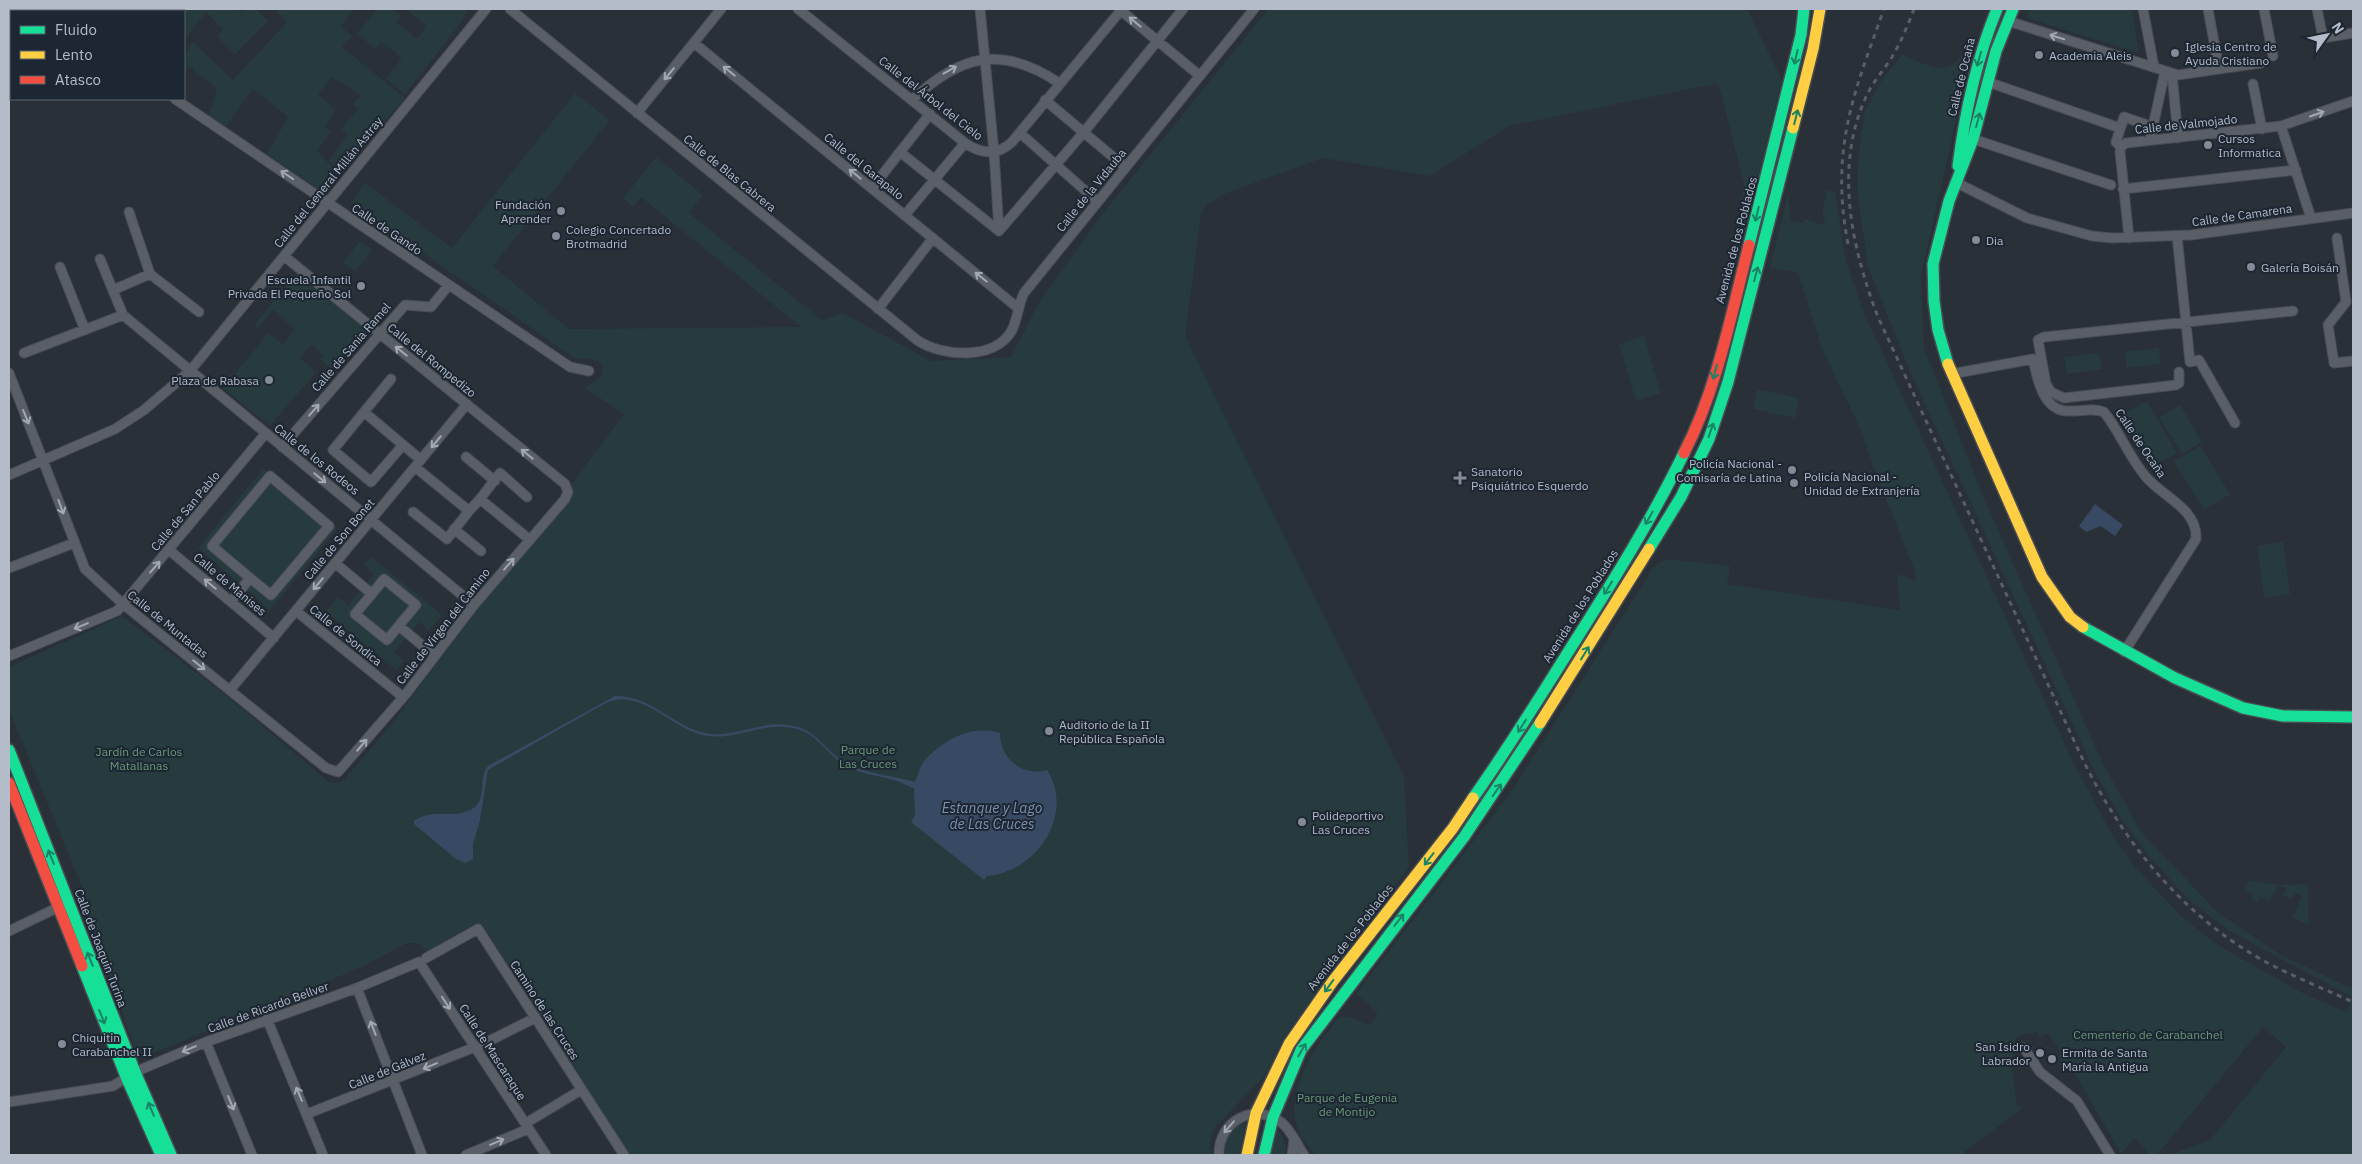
<svg xmlns="http://www.w3.org/2000/svg" width="2362" height="1164" viewBox="0 0 2362 1164" font-family="'IBM Plex Sans',sans-serif">
<style>
.green{fill:#273a3e}
.water{fill:#384963}
.lines{fill:none;stroke-linecap:round;stroke-linejoin:round}
.street-casing{stroke:#484c53;stroke-width:11}
.fast-casing{stroke:#484c53;stroke-width:14}
.slow-casing{stroke:#484c53;stroke-width:14}
.jam-casing{stroke:#484c53;stroke-width:14}
.street{stroke:#5a5e66;stroke-width:9}
.fast{stroke:#16e098;stroke-width:11}
.slow{stroke:#ffcf43;stroke-width:11}
.jam{stroke:#f24e42;stroke-width:11}
.rail{stroke:#595d64;stroke-width:3;stroke-dasharray:5 5;stroke-linecap:butt}
.oneway{stroke:#a2a9b5}
.oneway2{stroke:#1a8366}
.poi-dot{fill:#848b96;stroke:#1d2633;stroke-width:2}
.labels{text-anchor:middle;dominant-baseline:central;stroke-width:4;stroke-linejoin:round;paint-order:stroke}
.poi-label{font-size:12px;fill:#b4bcc9;stroke:#1d2633;text-anchor:start}
.street-label{font-size:12px;fill:#b4bcc9;stroke:#1d2633}
.park-label{font-size:12px;fill:#6b9a76;stroke:#1d2633}
.water-label{font-size:14px;font-style:italic;fill:#7c92b1;stroke:#1d2633}
</style>
<rect width="100%" height="100%" fill="#2a3038"/>
<path class="green" d="M132,9H237L241,12L244,9H256L268,21L235,54L217,36L223,29L206,12L184,40V11H129Z
M275,9H355L341,26L352,37L342,47L405,98L342,172L329,161L347,135L340,130L358,109L353,104L361,96L332,77L318,94L335,110L325,127L331,132L317,151L338,173L323,192L267,154L288,117L253,89L225,127L209,115L217,89L189,66L184,72V56L193,42L233,80L287,22Z
M377,9H392L401,16L396,22L417,39L426,26L408,11L410,9H467V11L457,28L405,94L386,79L402,58L381,42L375,49L357,33Z
M1268,9H1747L1782,80L1745,229L1737,227L1744,183L1718,83L1509,126L1430,176L1323,158L1224,194L1206,206L1201,214L1185,336L1404,777L1409,867L1284,1037L1264,1077L1215,1127L1210,1143L1211,1155H629L487,932L476,924L427,951L419,943H407L362,967L139,1059L84,906L85,894L9,710V667L122,616L227,696L330,783L342,782L390,726L624,414L583,387C614,377 606,355 576,359L351,203L365,183L452,248L575,93L610,120L493,266L569,329L801,327L641,197L633,207L623,198L656,157L703,195L689,213L822,320L843,313L931,361L1011,357L1039,302L1103,213Z
M2030,9H2132L2139,53L2027,18Z
M1969,37L1974,39L1921,277L1924,348L1985,501L2101,759L2139,829L2218,913L2281,955L2353,989V1155H2169L2210,1140L2286,1047L2263,1027L2157,1155H2151L2134,1138L2121,1154L2069,1064L2064,1066L2058,1056L2061,1053L2049,1033L2040,1037L2037,1032L2018,1036L2015,1040L2016,1051L2011,1059L2017,1106L2024,1107L1960,1155H1315C1306,1144 1297,1132 1295,1118C1289,1084 1319,1041 1339,1017H1349L1370,1025L1378,1013L1356,994L1511,792L1653,568L1660,562L1670,559L1730,566L1727,584L1900,610L1897,574L1916,581L1914,569L1873,466L1860,428L1822,349L1798,273L1770,267L1788,194L1791,221L1804,223L1805,219L1824,225L1825,215L1822,214L1827,190L1835,192L1846,261L1864,313L2073,762L2111,833L2135,867L2179,914L2216,944L2306,995L2347,1012L2352,997L2228,930L2189,900L2152,860L2124,823L2094,771L1908,367L1868,267L1857,189L1859,150L1865,111L1879,84L1902,55C1934,68 1957,82 1969,37Z
M360,241L372,250L355,272L343,262Z
M300,269L372,327L335,372L320,359L324,355L311,345L300,358L316,372L270,426L223,388L268,333L283,344L295,329L273,310L258,328L254,325Z
M1644,336L1661,393L1636,401L1619,344Z
M2159,348L2160,364L2127,368L2125,352Z
M2099,353L2102,369L2067,374L2064,357Z
M1757,389L1799,398L1795,418L1753,409Z
M2147,401L2177,453L2150,468L2120,416Z
M2180,405L2202,442L2182,454L2159,417Z
M2200,446L2230,494L2204,510L2174,461Z
M263,469L338,528L270,610L198,548Z
M2283,542L2290,594L2264,598L2257,546Z
M371,557L442,615L429,631L419,622L394,652L404,661L396,670L326,612L338,597L348,605L374,574L364,565Z
M2249,880L2278,885L2308,884L2309,925L2292,917L2302,896L2295,893L2292,900L2283,895L2286,889L2278,885L2270,901L2261,897L2258,902L2251,899L2253,894L2245,890Z
M1245,1124L1240,1155H1225C1224,1140 1229,1127 1245,1124Z
M1277,1130C1285,1138 1286,1145 1286,1155H1271Z"/>
<path class="water" d="M2095,504L2123,525L2115,536L2101,526L2086,532L2079,526Z
M615,696C649,695 670,723 701,732C731,741 761,718 794,726C819,731 828,755 849,765C869,774 894,776 915,782C918,776 920,765 925,760C943,740 972,724 1000,733C1000,759 1023,777 1047,770C1071,806 1047,855 1010,870C1003,873 995,876 987,876L984,880L911,822L915,815L914,788C909,787 905,784 900,782C883,776 864,775 848,767C830,758 820,737 800,730C766,718 735,743 702,735C670,727 639,686 604,704L488,770L480,820L473,844V859L465,863L456,859L414,824V821C432,807 457,821 475,807C487,797 478,777 488,766Z"/>
<g class="lines">
<defs>
<path id="street" d="M510,9L917,340C942,357 995,361 1012,330C1018,318 1018,305 1024,293L1254,9
M798,9L965,143C981,154 997,156 1012,142L1122,9
M980,9L994,152L999,231
M1119,9L1200,76
M2143,9L2154,67
M2264,9L2273,56
M2317,9L2323,38L2353,33
M125,11L129,9
M2008,21L2178,75L2219,69L2208,9
M694,43L1018,308
M2219,69L2261,63
M2172,73L2178,138
M1988,82L2120,128
M2253,84L2262,129
M9,86L11,85
M175,99L570,367L589,371
M912,100C960,55 1001,44 1059,83
M1045,100L1125,167
M637,113L721,9
M930,114L900,152L999,231
M2281,126L2311,218
M1020,133L1097,201
M1973,139L2111,185
M2150,140L2165,71
M2121,147L2116,142L2124,117L2153,127
M1955,182L2027,218L2092,236L2112,238L2191,235L2353,213
M872,188L900,152
M2123,189L2296,170
M905,215L965,143
M999,231L1084,132L1183,9
M2177,236L2190,362L2199,360L2235,423
M2129,238L2120,152L2121,147L2126,143L2281,126L2353,101
M2337,238L2346,302L2328,325L2334,363L2353,361
M100,259L123,315L474,605
M60,267L85,330
M150,274L199,312
M113,290L150,274L129,212
M878,309L933,238
M24,353L123,315
M2179,372V383L2176,385L2064,398L2051,392L2046,384L2038,340L2044,337L2293,311
M9,373L85,569L123,604L326,768L338,772L406,694L474,605L565,499L568,492L565,484L284,256
M1951,374L2033,359C2037,378 2043,411 2068,411C2080,412 2092,407 2104,412C2120,432 2129,457 2146,477C2163,497 2198,509 2196,539L2124,652
M364,412L391,379
M403,445L371,482L333,450L364,412L421,460
M282,447L405,305L431,307L448,286
M466,457L495,481
M415,467L469,511L480,499L530,540
M9,475L115,429L144,410L190,371L486,9
M480,499L500,473L527,497
M413,512L447,539L469,511
M454,529L481,551
M169,550L274,638
M335,563L372,594L384,579L416,605L387,640L355,614L372,594
M9,568L74,543
M231,602L250,578L271,595L329,526L270,476L212,546L250,578
M296,611L403,697
M399,626L435,656
M9,656L117,611L266,433
M230,690L467,404
M9,931L63,905
M426,958L478,929L624,1155
M357,988L422,1155
M267,1019L323,1155
M206,1042L252,1155
M481,1045L535,1018
M2024,1048L2040,1072L2077,1101L2110,1155
M9,1102L113,1086L135,1072L206,1042L357,988L419,962L546,1155
M307,1114L475,1047
M531,1120L581,1090
M466,1155L528,1129
M1219,1155C1218,1121 1255,1101 1282,1123C1292,1131 1297,1145 1304,1155
M1292,1155L1294,1140"/>
<path id="fast" d="M1958,166C1965,112 1976,60 1997,9
M1749,245L1801,35L1804,9
M1948,364L1938,330L1934,301L1933,264L1949,201L1973,139L1996,51L2013,9
M1649,549L1681,497L1709,439L1728,382L1793,128
M2083,627L2175,678L2243,708L2283,716L2353,717
M9,750L135,1072L171,1155
M1473,798C1510,746 1543,692 1577,638C1615,578 1653,517 1684,453
M82,966L127,1079L161,1155
M1264,1155L1273,1117L1301,1050L1464,837L1540,723"/>
<path id="slow" d="M1793,128L1813,49L1820,9
M1948,364L2042,577L2070,617L2083,627
M1540,723L1649,549
M1247,1155L1256,1113L1289,1044L1333,981L1453,828L1473,798"/>
<path id="jam" d="M1684,453C1717,389 1731,315 1749,245
M9,783L82,966"/>
</defs>
<use href="#street" class="street-casing"/>
<use href="#fast" class="fast-casing"/>
<use href="#slow" class="slow-casing"/>
<use href="#jam" class="jam-casing"/>
<use href="#street" class="street"/>
<use href="#fast" class="fast"/>
<use href="#slow" class="slow"/>
<use href="#jam" class="jam"/>
<path class="rail" d="M1914,9C1908,25 1901,42 1892,57C1883,71 1872,83 1865,99C1834,169 1852,249 1878,317L2083,760C2124,843 2182,915 2264,961C2292,976 2322,988 2351,1001
M1848,244C1830,150 1853,95 1884,9"/>
</g>
<defs><path id="oneway-shaft" d="M-6 0H5M1.5-3L5.5 0L1.5 3" fill="none" stroke-width="1.6" stroke-linecap="round" stroke-linejoin="round" transform="scale(1.25)"/></defs>
<g class="oneway">
<use href="#oneway-shaft" transform="translate(1135 22) rotate(-140)"/>
<use href="#oneway-shaft" transform="translate(2057 37) rotate(-163)"/>
<use href="#oneway-shaft" transform="translate(950 70) rotate(-29)"/>
<use href="#oneway-shaft" transform="translate(729 71) rotate(-141)"/>
<use href="#oneway-shaft" transform="translate(669 74) rotate(130)"/>
<use href="#oneway-shaft" transform="translate(2317 114) rotate(-19)"/>
<use href="#oneway-shaft" transform="translate(855 174) rotate(-141)"/>
<use href="#oneway-shaft" transform="translate(287 175) rotate(-146)"/>
<use href="#oneway-shaft" transform="translate(981 277) rotate(-141)"/>
<use href="#oneway-shaft" transform="translate(401 351) rotate(-141)"/>
<use href="#oneway-shaft" transform="translate(314 410) rotate(-49)"/>
<use href="#oneway-shaft" transform="translate(26 417) rotate(68)"/>
<use href="#oneway-shaft" transform="translate(436 442) rotate(130)"/>
<use href="#oneway-shaft" transform="translate(527 454) rotate(-141)"/>
<use href="#oneway-shaft" transform="translate(320 478) rotate(39)"/>
<use href="#oneway-shaft" transform="translate(61 507) rotate(70)"/>
<use href="#oneway-shaft" transform="translate(509 564) rotate(-49)"/>
<use href="#oneway-shaft" transform="translate(155 567) rotate(-49)"/>
<use href="#oneway-shaft" transform="translate(210 584) rotate(-140)"/>
<use href="#oneway-shaft" transform="translate(318 584) rotate(130)"/>
<use href="#oneway-shaft" transform="translate(81 626) rotate(158)"/>
<use href="#oneway-shaft" transform="translate(199 665) rotate(39)"/>
<use href="#oneway-shaft" transform="translate(362 745) rotate(-50)"/>
<use href="#oneway-shaft" transform="translate(446 1003) rotate(57)"/>
<use href="#oneway-shaft" transform="translate(373 1028) rotate(-111)"/>
<use href="#oneway-shaft" transform="translate(189 1049) rotate(157)"/>
<use href="#oneway-shaft" transform="translate(430 1066) rotate(157)"/>
<use href="#oneway-shaft" transform="translate(299 1094) rotate(-113)"/>
<use href="#oneway-shaft" transform="translate(231 1103) rotate(68)"/>
<use href="#oneway-shaft" transform="translate(1229 1127) rotate(131)"/>
<use href="#oneway-shaft" transform="translate(497 1142) rotate(-23)"/>
</g>
<g class="oneway2">
<use href="#oneway-shaft" transform="translate(1796 57) rotate(103)"/>
<use href="#oneway-shaft" transform="translate(1979 59) rotate(106)"/>
<use href="#oneway-shaft" transform="translate(1796 117) rotate(-76)"/>
<use href="#oneway-shaft" transform="translate(1978 120) rotate(-75)"/>
<use href="#oneway-shaft" transform="translate(1757 214) rotate(104)"/>
<use href="#oneway-shaft" transform="translate(1756 274) rotate(-75)"/>
<use href="#oneway-shaft" transform="translate(1715 372) rotate(105)"/>
<use href="#oneway-shaft" transform="translate(1711 430) rotate(-71)"/>
<use href="#oneway-shaft" transform="translate(1649 518) rotate(120)"/>
<use href="#oneway-shaft" transform="translate(1608 588) rotate(122)"/>
<use href="#oneway-shaft" transform="translate(1585 653) rotate(-58)"/>
<use href="#oneway-shaft" transform="translate(1522 726) rotate(122)"/>
<use href="#oneway-shaft" transform="translate(1497 790) rotate(-55)"/>
<use href="#oneway-shaft" transform="translate(51 857) rotate(-112)"/>
<use href="#oneway-shaft" transform="translate(1429 859) rotate(128)"/>
<use href="#oneway-shaft" transform="translate(1399 920) rotate(-52)"/>
<use href="#oneway-shaft" transform="translate(90 959) rotate(-112)"/>
<use href="#oneway-shaft" transform="translate(1329 986) rotate(126)"/>
<use href="#oneway-shaft" transform="translate(102 1017) rotate(68)"/>
<use href="#oneway-shaft" transform="translate(1302 1050) rotate(-60)"/>
<use href="#oneway-shaft" transform="translate(151 1109) rotate(-113)"/>
</g>
<g class="poi-dot">
<circle cx="2175" cy="53" r="5"/>
<circle cx="2039" cy="55" r="5"/>
<circle cx="2208" cy="145" r="5"/>
<circle cx="561" cy="211" r="5"/>
<circle cx="556" cy="236" r="5"/>
<circle cx="1976" cy="240" r="5"/>
<circle cx="2251" cy="267" r="5"/>
<circle cx="361" cy="286" r="5"/>
<circle cx="269" cy="380" r="5"/>
<circle cx="1792" cy="470" r="5"/>
<path d="M1457.5 470.5h5v5h5v5h-5v5h-5v-5h-5v-5h5z"/>
<circle cx="1794" cy="483" r="5"/>
<circle cx="1049" cy="731" r="5"/>
<circle cx="1302" cy="822" r="5"/>
<circle cx="62" cy="1044" r="5"/>
<circle cx="2040" cy="1053" r="5"/>
<circle cx="2052" cy="1059" r="5"/>
</g>
<g class="labels">
<g class="poi-label">
<text x="2185" y="46">Iglesia Centro de<tspan x="2185" dy="14">Ayuda Cristiano</tspan></text>
<text x="2049" y="55">Academia Aleis</text>
<text x="2218" y="138">Cursos<tspan x="2218" dy="14">Informatica</tspan></text>
<text x="551" y="204" text-anchor="end">Fundación<tspan x="551" dy="14">Aprender</tspan></text>
<text x="566" y="229">Colegio Concertado<tspan x="566" dy="14">Brotmadrid</tspan></text>
<text x="1986" y="240">Dia</text>
<text x="2261" y="267">Galería Boisán</text>
<text x="351" y="279" text-anchor="end">Escuela Infantil<tspan x="351" dy="14">Privada El Pequeño Sol</tspan></text>
<text x="259" y="380" text-anchor="end">Plaza de Rabasa</text>
<text x="1782" y="463" text-anchor="end">Policía Nacional -<tspan x="1782" dy="14">Comisaría de Latina</tspan></text>
<text x="1471" y="471">Sanatorio<tspan x="1471" dy="14">Psiquiátrico Esquerdo</tspan></text>
<text x="1804" y="476">Policía Nacional -<tspan x="1804" dy="14">Unidad de Extranjería</tspan></text>
<text x="1059" y="724">Auditorio de la II<tspan x="1059" dy="14">República Española</tspan></text>
<text x="1312" y="815">Polideportivo<tspan x="1312" dy="14">Las Cruces</tspan></text>
<text x="72" y="1037">Chiquitin<tspan x="72" dy="14">Carabanchel II</tspan></text>
<text x="2030" y="1046" text-anchor="end">San Isidro<tspan x="2030" dy="14">Labrador</tspan></text>
<text x="2062" y="1052">Ermita de Santa<tspan x="2062" dy="14">María la Antigua</tspan></text>
</g>
<g class="street-label">
<text transform="translate(1961 77) rotate(-76)">Calle de Ocaña</text>
<text transform="translate(931 98) rotate(38)">Calle del Árbol del Cielo</text>
<text transform="translate(2186 124) rotate(-6)">Calle de Valmojado</text>
<text transform="translate(864 166) rotate(39)">Calle del Garapalo</text>
<text transform="translate(730 173) rotate(39)">Calle de Blas Cabrera</text>
<text transform="translate(328 182) rotate(-51)">Calle del General Millán Astray</text>
<text transform="translate(1091 190) rotate(-51)">Calle de la Vidauba</text>
<text transform="translate(2242 215) rotate(-8)">Calle de Camarena</text>
<text transform="translate(387 229) rotate(34)">Calle de Gando</text>
<text transform="translate(1736 240) rotate(-75)">Avenida de los Poblados</text>
<text transform="translate(351 347) rotate(-49)">Calle de Sania Ramel</text>
<text transform="translate(432 360) rotate(39)">Calle del Rompedizo</text>
<text transform="translate(2141 443) rotate(56)">Calle de Ocaña</text>
<text transform="translate(317 459) rotate(39)">Calle de los Rodeos</text>
<text transform="translate(185 511) rotate(-50)">Calle de San Pablo</text>
<text transform="translate(339 539) rotate(-50)">Calle de Son Bonet</text>
<text transform="translate(230 584) rotate(40)">Calle de Manises</text>
<text transform="translate(1580 606) rotate(-58)">Avenida de los Poblados</text>
<text transform="translate(168 624) rotate(39)">Calle de Muntadas</text>
<text transform="translate(443 626) rotate(-52)">Calle de Virgen del Camino</text>
<text transform="translate(346 635) rotate(39)">Calle de Sondica</text>
<text transform="translate(1350 937) rotate(-52)">Avenida de los Poblados</text>
<text transform="translate(101 948) rotate(69)">Calle de Joaquín Turina</text>
<text transform="translate(268 1007) rotate(-20)">Calle de Ricardo Bellver</text>
<text transform="translate(545 1010) rotate(57)">Camino de las Cruces</text>
<text transform="translate(493 1052) rotate(57)">Calle de Mascaraque</text>
<text transform="translate(387 1070) rotate(-22)">Calle de Gálvez</text>
</g>
<g class="park-label">
<text x="868" y="749">Parque de<tspan x="868" dy="14">Las Cruces</tspan></text>
<text x="139" y="751">Jardín de Carlos<tspan x="139" dy="14">Matallanas</tspan></text>
<text x="2148" y="1034">Cementerio de Carabanchel</text>
<text x="1347" y="1097">Parque de Eugenia<tspan x="1347" dy="14">de Montijo</tspan></text>
</g>
<g class="water-label">
<text x="992" y="808">Estanque y Lago<tspan x="992" dy="16">de Las Cruces</tspan></text>
</g>
</g>
<rect width="2362" height="1164" fill="none" stroke="#b4bcc9" stroke-width="20"/>
<rect x="10" y="10" width="175" height="90" fill="#1d2633" stroke="#59626f"/>
<rect x="20" y="26" width="25" height="8" fill="#16e098" stroke="#59626f"/>
<text x="55" y="35" font-size="15" fill="#b4bcc9">Fluido</text>
<rect x="20" y="51" width="25" height="8" fill="#ffcf43" stroke="#59626f"/>
<text x="55" y="60" font-size="15" fill="#b4bcc9">Lento</text>
<rect x="20" y="76" width="25" height="8" fill="#f24e42" stroke="#59626f"/>
<text x="55" y="85" font-size="15" fill="#b4bcc9">Atasco</text>
<g transform="translate(2327 35) rotate(57)" stroke="#1d2633" stroke-width="4" paint-order="stroke">
<path d="M0-4L9 19L0 12L-9 19Z" fill="#b4bcc9"/>
<text y="-8" font-size="14" font-weight="bold" text-anchor="middle" fill="#b4bcc9">N</text>
</g>
</svg>
